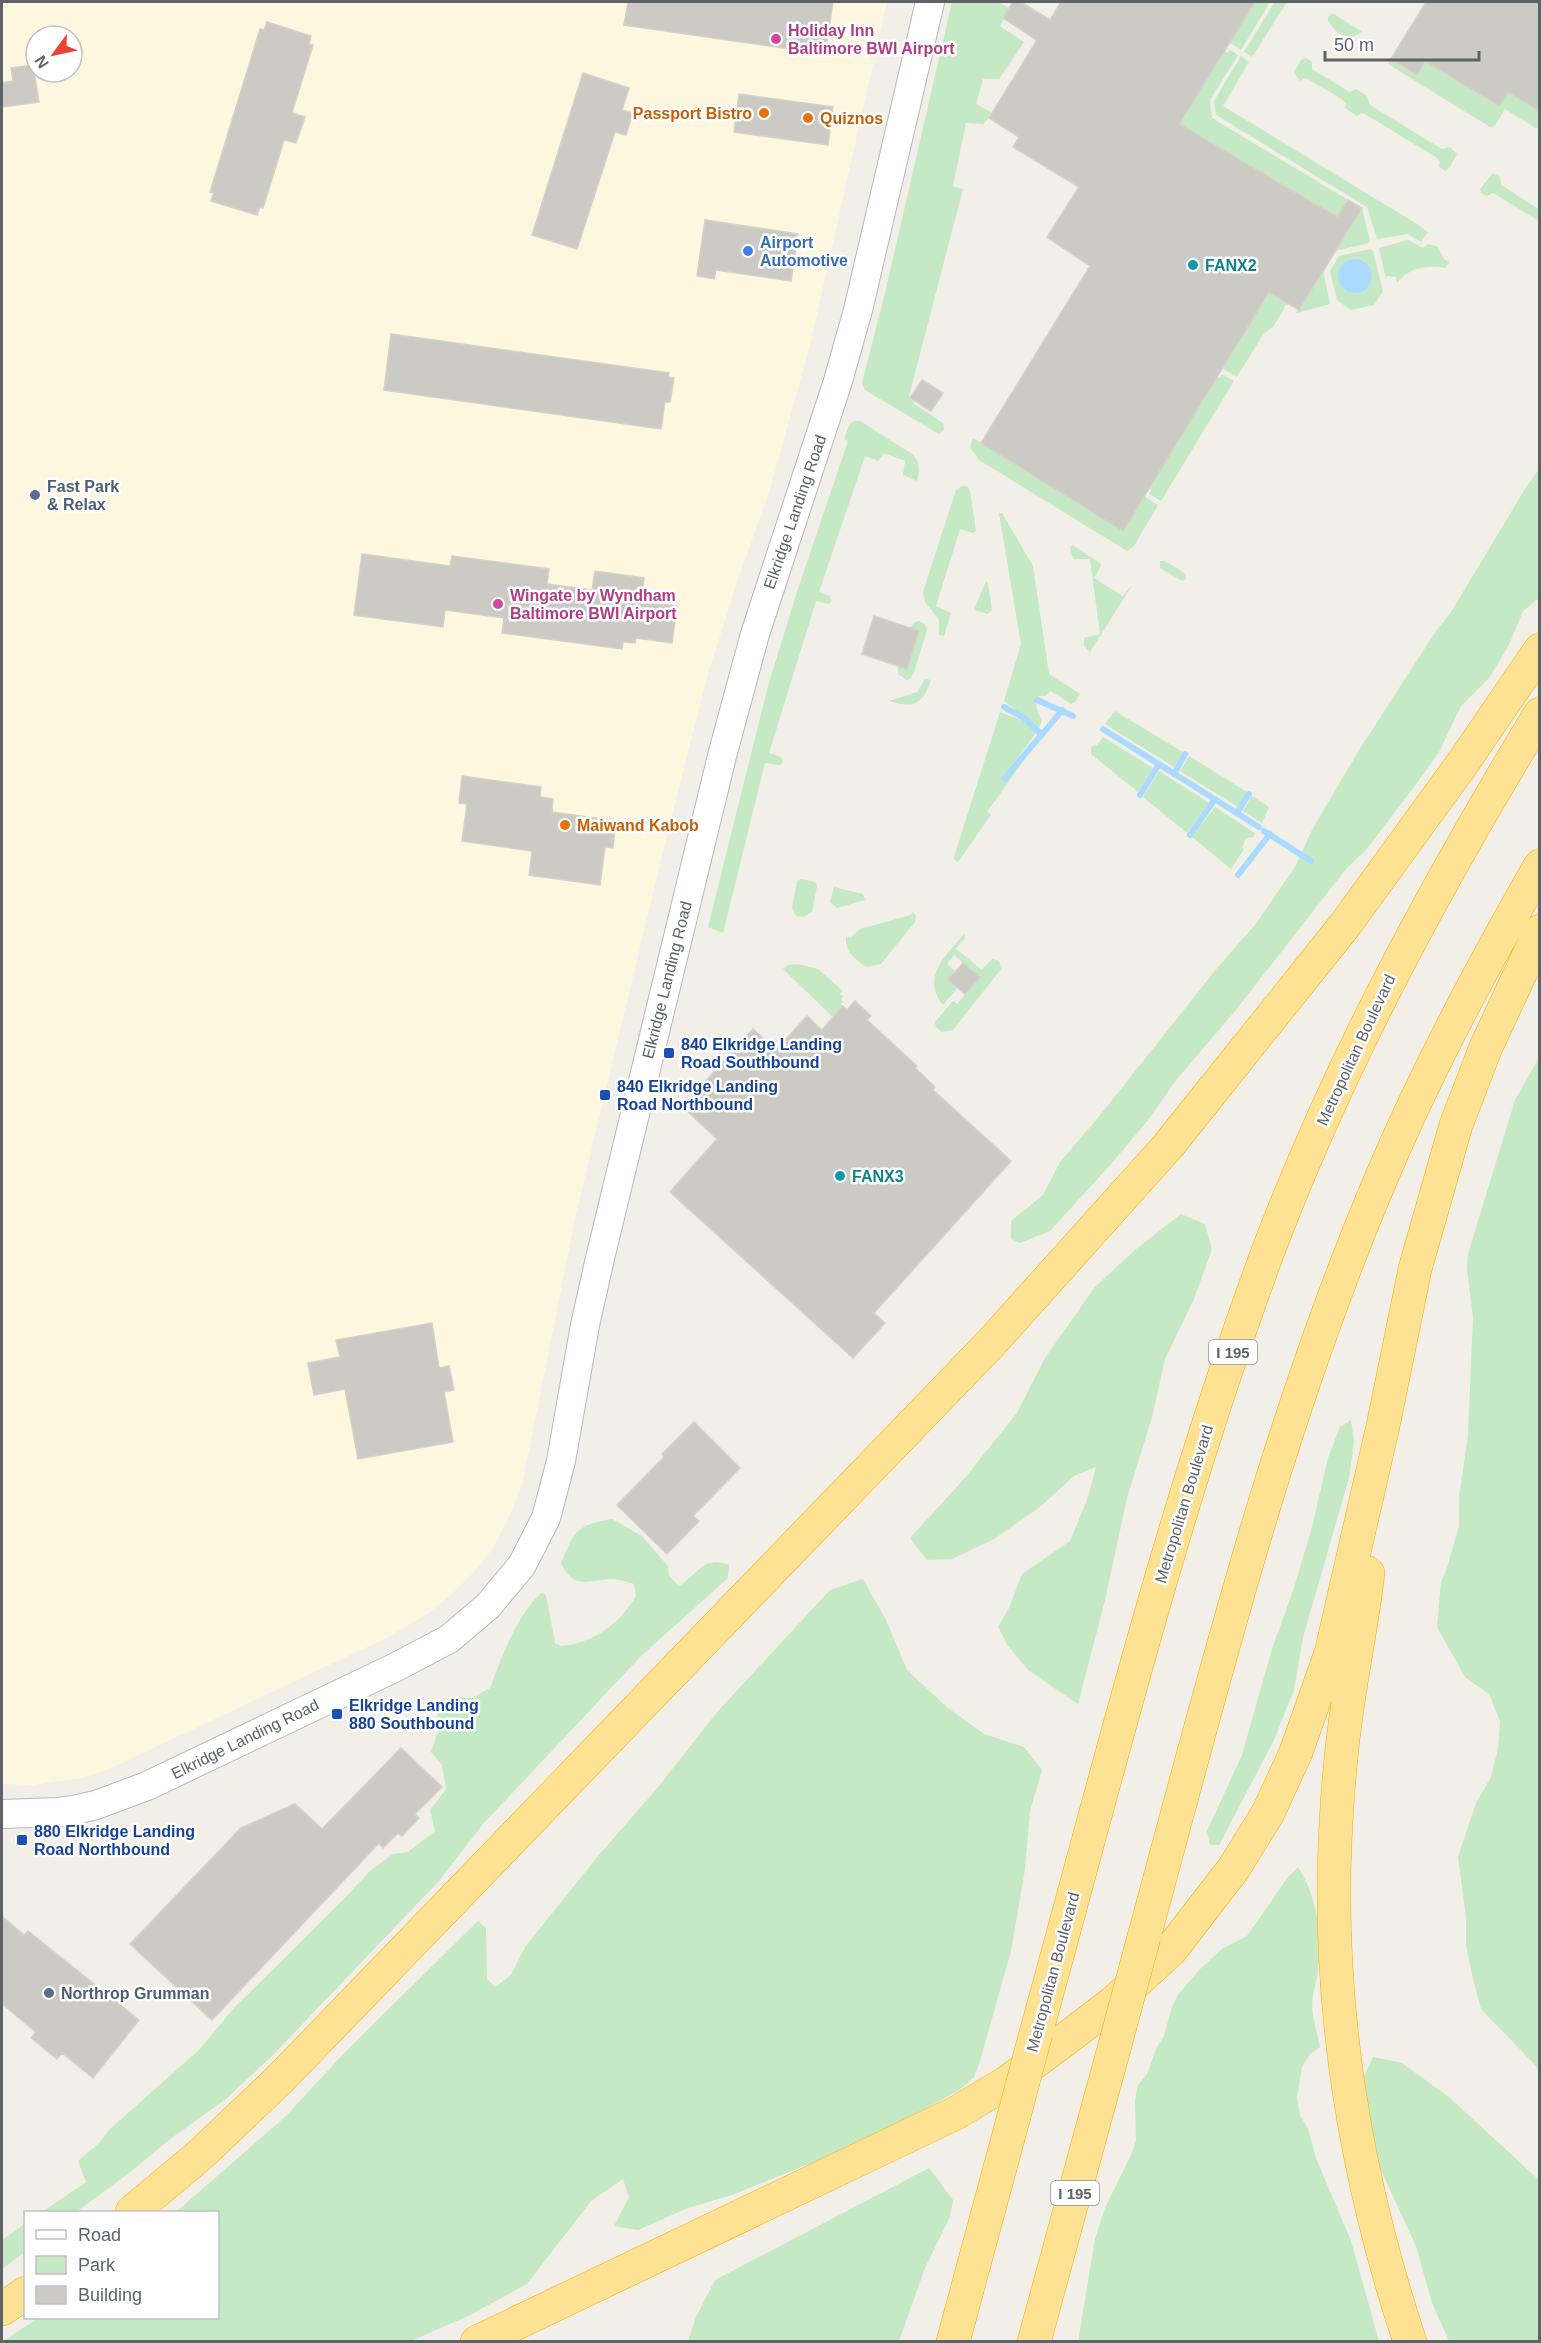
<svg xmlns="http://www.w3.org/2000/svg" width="1541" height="2343" viewBox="0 0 1541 2343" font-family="Arial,sans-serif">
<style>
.commercial{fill:#fef7e0;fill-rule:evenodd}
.green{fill:#c5e8c5;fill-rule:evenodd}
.water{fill:#aadaff}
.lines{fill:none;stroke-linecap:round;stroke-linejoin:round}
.stream{stroke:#aadaff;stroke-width:6}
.building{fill:#cccac5;stroke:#d6d1c6;stroke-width:1.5}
.minor-casing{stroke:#b5b8bc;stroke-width:30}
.highway-casing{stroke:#f9ab00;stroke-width:34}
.minor{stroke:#fff;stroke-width:28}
.highway{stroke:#fde293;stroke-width:33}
.highway-bridge-casing{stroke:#f9ab00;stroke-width:34;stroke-linecap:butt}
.highway-bridge{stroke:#fde293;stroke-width:33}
.hotel-dot{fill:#d1479c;stroke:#fff;stroke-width:2}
.food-dot{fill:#e8710a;stroke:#fff;stroke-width:2}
.shop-dot{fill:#3f7fe0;stroke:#fff;stroke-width:2}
.culture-dot{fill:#0f9aa8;stroke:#fff;stroke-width:2}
.service-dot{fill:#5c6f8a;stroke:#fff;stroke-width:2}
.transit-dot{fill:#1a4fb4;stroke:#fff;stroke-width:2}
.labels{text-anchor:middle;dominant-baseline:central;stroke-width:5;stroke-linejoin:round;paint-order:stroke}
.shield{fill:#fff;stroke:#8f9295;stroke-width:1.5}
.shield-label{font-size:15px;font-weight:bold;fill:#5f6368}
.hotel-label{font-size:16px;font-weight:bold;fill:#b23c85;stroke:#fff;text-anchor:start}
.food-label{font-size:16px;font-weight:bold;fill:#c56008;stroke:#fff;text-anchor:start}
.shop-label{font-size:16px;font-weight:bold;fill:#366cbe;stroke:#fff;text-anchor:start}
.culture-label{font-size:16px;font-weight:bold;fill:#0d838f;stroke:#fff;text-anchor:start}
.service-label{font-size:16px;font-weight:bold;fill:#4e5e75;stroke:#fff;text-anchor:start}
.street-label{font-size:16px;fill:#5f6368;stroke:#fff}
.transit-label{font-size:16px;font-weight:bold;fill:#164399;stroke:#fff;text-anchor:start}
</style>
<rect width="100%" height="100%" fill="#f1efe8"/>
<path class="commercial" d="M2,2H887L810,345L770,489L737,582L707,677L666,839L576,1214L522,1486L507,1521L493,1548L475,1571L452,1594L427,1614L384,1639L107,1770L81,1778L33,1785L2,1784ZM36,36H72V72H36Z"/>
<path class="green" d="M952,2H998L1009,8L1000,26L1024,42L999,79H983L976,104L992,113L984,124L966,123L953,186L963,189L909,396L914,404L943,423L944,430L939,434L865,390L862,383L885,293Z
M1255,2H1270L1241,50L1230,43Z
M1275,2H1287L1252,57L1244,52Z
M1332,13L1361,31L1362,32L1351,38L1338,33L1328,22V17Z
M1230,50L1238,55L1210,100L1212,118L1348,200L1324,239V209L1179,124L1224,51L1227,53Z
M1241,56L1249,62L1223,106L1417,224L1428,232L1421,242L1408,234L1377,239L1367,207L1216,115L1214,101Z
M1306,58L1312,62V69L1350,92L1356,89L1367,96L1370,105L1442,149L1450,147L1457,154L1450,167L1445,171L1438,166L1440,163L1437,158L1365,114L1361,113L1357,116L1345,108L1346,104L1343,100L1308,79L1304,78L1300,81L1294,73L1301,60Z
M1391,59L1417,74L1425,61L1498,106L1508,92L1539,111V130L1505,109L1495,126L1490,127L1388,64Z
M1493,173L1500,177L1501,185L1539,209V221L1493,193L1487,196L1481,193L1480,189Z
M1362,208L1370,241L1369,243L1335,251Z
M1408,240L1423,248L1428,244L1438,247L1444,259L1449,262L1446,268C1428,265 1409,267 1397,283L1396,277L1387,276L1386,279L1379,248Z
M1370,249L1373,251L1383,291L1374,305L1351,310L1337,300L1330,271L1339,256ZM1352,259L1364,261C1371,270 1375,275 1369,286L1345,290C1334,279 1337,264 1352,259Z
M1323,270L1330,304L1297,313L1296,312Z
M1270,291L1289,304L1286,305L1273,327L1264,333L1237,377L1222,368Z
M1222,374L1234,381L1161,501L1149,494L1151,490L1149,488L1217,377L1220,378Z
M854,421H860L912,454C920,461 920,471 917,481L903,475L905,461L884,453L878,461L865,456L819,592L829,596L832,601L829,604L816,601L769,753L781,757L783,762L780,765L765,763L723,933L708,927L768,686L797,592L848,441L844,439L849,425Z
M973,438L1122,530L1144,496L1158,505L1134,546L1127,551L979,460L970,447Z
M1539,469V598L1523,611L1509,645L1489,678L1461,706L1439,752L1417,783L1366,850L1346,869L1235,1011L1177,1079L1148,1120L1112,1163L1050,1231L1020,1243L1011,1239V1221L1043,1195L1060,1162L1097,1119L1218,967L1255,925L1295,867L1313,828L1361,747L1436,631L1451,612L1525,489Z
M962,486L968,487L970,491L976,531L973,533L960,529L936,606L951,613L944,636L939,635V620L925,602L923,592L956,490Z
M999,513H1002L1033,566L1049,674L1080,694L1075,702L1071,704L1051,691L1046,696H1039C1034,706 1037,711 1042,721L1039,728L1004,701L1021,644Z
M1072,545L1100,563L1101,566L1094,578L1123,596L1133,584L1090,652L1084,646V638L1100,634L1090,559H1073L1070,547Z
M1160,561H1165L1186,574V579L1182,581L1160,568Z
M986,581L988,583L992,610L988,614L974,610Z
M919,621L925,624L927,630L914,672L911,678L907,680L898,674V666L919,631L910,628L915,622Z
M925,679L931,680C922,706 913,708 889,701L917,692Z
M1115,711L1183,752L1174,767L1105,724Z
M1000,712L1023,721L1036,733L1003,777L1006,780L1030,749H1032L987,812L991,815L958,862L954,859V857Z
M1103,737L1153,768L1138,792L1091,754V747L1097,745Z
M1189,756L1247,792L1238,807L1180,771Z
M1159,771L1209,803L1187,833L1143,797Z
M1252,796L1269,807L1262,823L1243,811Z
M1215,807L1255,833L1253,837L1246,838L1242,848L1244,849L1231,869L1192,837Z
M801,879L815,882L817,886L812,912L803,917L796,916L792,908L797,881Z
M834,887L863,894L865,900L837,908L830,902Z
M913,912L916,916L915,922L881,964L867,967C855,960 844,951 846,936L850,938L860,929L911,915Z
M965,933V938L956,949L982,970L992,959L999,961L1001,969L953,1030L942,1032L936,1027L935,1022L953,1001L957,1004L980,977L954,955L947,964L955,971L948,980L957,988L943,1005C920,978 947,954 965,933Z
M798,964L818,969L843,991L840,994L843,996L841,999L843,1002L841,1004L843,1006L833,1017L783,969L788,965Z
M1539,1058V2069L1481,2009L1473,1979L1466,1945V1917L1458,1857L1476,1803L1491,1777L1498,1749L1500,1721L1489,1694L1465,1677L1437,1627L1441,1582L1447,1568L1459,1526V1497L1468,1435L1473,1317L1467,1270L1468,1254L1515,1100Z
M1181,1214L1205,1224L1212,1249L1194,1299L1165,1359L1152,1417L1127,1498L1105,1600L1078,1704L1028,1670L1008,1646L998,1627L1009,1608L1022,1574L1070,1541L1087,1500L1096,1467L1074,1476L1040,1507L994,1539L952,1559L927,1560L910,1538L964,1479L1017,1413L1045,1358L1095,1287L1135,1250Z
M1351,1420L1354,1442L1349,1478L1303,1637L1294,1690L1274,1740L1219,1845H1210L1207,1831L1242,1755L1272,1649L1294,1588L1312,1527L1328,1458L1340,1427Z
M612,1519L642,1536L668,1566L669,1576L679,1586C698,1574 704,1555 729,1565L728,1578L642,1655L483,1824L439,1881L273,2055L227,2098L169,2140L128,2174L76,2212H42L86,2182L78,2161L100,2142L110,2129L200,2049L233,2009L344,1899L370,1871L393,1854L408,1852L435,1831L430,1810L446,1789L442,1765L431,1752L438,1732L437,1703L455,1697L472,1698L490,1688C503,1654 515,1619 541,1593L546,1595L555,1643L561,1646C594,1643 619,1624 636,1596L634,1584C628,1582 621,1580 615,1579C592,1578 575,1593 561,1563C575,1531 576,1525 612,1519Z
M863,1579L886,1620L907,1670L948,1708L984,1734L1024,1747L1042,1770L1030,1811L1025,1869L1011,1951L980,2061L974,2077L958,2091L901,2122L821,2159L732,2195L688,2208L638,2230L614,2226L629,2197L623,2179L591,2201L527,2284L468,2316L411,2341L2,2342L38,2318H218V2212H176L285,2117L348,2049L478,1921L486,1928L487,1979L495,1987L511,1975L525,1947L599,1855L659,1786L718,1711L830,1590Z
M1298,1867C1318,1898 1322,1934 1318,1970C1317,1980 1313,1991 1312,2002C1312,2017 1317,2032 1320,2047L1310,2054L1302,2067L1297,2098L1300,2115L1308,2129L1316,2158L1351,2241L1379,2341L1078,2342L1095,2239L1105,2208L1131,2155L1136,2141L1135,2100L1138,2085L1147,2074L1157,2047L1164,2036L1172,2007L1178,1995L1199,1970L1222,1949L1247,1936L1288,1877Z
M1373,2057L1402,2063L1450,2098L1539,2180V2341H1449L1432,2303L1416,2246L1379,2166L1361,2082Z
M929,2168L953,2200L950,2217L925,2268L899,2341H688L696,2317L715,2280Z
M25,2224V2252L2,2269V2240Z"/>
<path class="water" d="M1338 276a17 17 0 1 1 34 0a17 17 0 1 1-34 0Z"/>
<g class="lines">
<path class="stream" d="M1037,700L1073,716
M1004,707L1024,718L1042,735
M1103,729L1259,827
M1174,774L1185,754
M1005,779C1023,754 1044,734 1062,710
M1140,795L1159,764
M1237,813L1249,794
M1264,831L1311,861
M1190,835L1215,799
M1238,875L1270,834"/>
</g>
<path class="building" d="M628,2H833L825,54L624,25Z
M1013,2H1021L1050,20L1061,2H1255L1179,124L1337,217L1348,200L1362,208L1299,310L1269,292L1123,531L981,443L1090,266L1047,237L1079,187L1013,147L1019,137L989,118L1037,40L1003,18Z
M1426,2H1539V111L1508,92L1499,106L1425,61L1417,75L1391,59Z
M267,22L311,36L309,44L313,45L292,113L305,117L296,143L284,140L263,208L260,207L257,215L211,201L214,193L210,192L260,29L264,30Z
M33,65L39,102L2,107V83L13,81L11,68Z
M583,73L629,88L622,110L633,113L626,135L615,132L577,249L532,235Z
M739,94L833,107L828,145L734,132Z
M705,220L798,234L791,281L716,270L714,279L697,276Z
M391,334L669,373L668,377L674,378L670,402H665L661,429L384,390Z
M922,380L943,393L931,411L910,398Z
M362,554L450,566L452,556L549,569L547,584L592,590L595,571L644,578L641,602L677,606L672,643L636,638L635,643L623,642L622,649L502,633L504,618L445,610L443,627L354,615Z
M874,616L919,631L907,669L862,654Z
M462,776L541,787L540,797L553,799L552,812L616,821L613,848L605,847L600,885L529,875L532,851L462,841L467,804L459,803Z
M963,963L980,977L965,994L948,980Z
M855,1001L871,1016L867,1020L917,1066L915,1068L935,1087L933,1090L1011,1161L874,1313L885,1323L853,1358L670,1192L717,1139L687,1111L694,1102L690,1098L753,1029L776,1050L807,1016L822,1030L843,1006L847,1010Z
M432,1323L439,1368L449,1366L454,1390L444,1392L453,1442L358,1459L345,1389L314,1395L308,1363L340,1357L336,1340Z
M694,1422L740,1468L693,1516L699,1521L667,1554L617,1505L664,1457L662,1454Z
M401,1748L442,1787L415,1814L419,1818L402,1836L398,1833L383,1848L379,1843L212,2020L130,1944L241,1828L295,1804L322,1829Z
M2,1916L24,1935L28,1931L139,2020L93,2078L62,2053L57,2059L31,2038L36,2032L2,2004Z"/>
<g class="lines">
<defs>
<path id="minor" d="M2,1814L58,1812L74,1810L96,1805L147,1786L396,1667L449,1639L488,1606L522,1565L546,1518L561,1461L585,1325L601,1254L722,756L755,634L838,381L858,310L930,2"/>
<path id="highway" d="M1368,1573C1363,1617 1354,1660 1348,1703C1341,1747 1337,1798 1335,1843C1328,2012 1357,2182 1410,2342
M1144,1937C1214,1680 1278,1419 1383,1174C1428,1068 1483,966 1540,866
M1036,2033C1108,1772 1173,1508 1267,1254C1338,1065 1435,887 1540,714
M132,2212L201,2154L280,2079L992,1342L1168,1146L1345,925L1462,764L1540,650
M2,2309L26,2293
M477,2342L956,2113L1006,2083L1062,2042L1114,2002L1170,1951L1234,1868L1268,1813L1296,1752L1331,1653L1383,1426L1415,1269L1456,1125L1486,1047L1540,931
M953,2342L1014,2116
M1034,2342L1115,2045"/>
</defs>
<use href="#minor" class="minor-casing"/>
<use href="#highway" class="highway-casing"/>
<use href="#minor" class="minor"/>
<use href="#highway" class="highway"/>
<defs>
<path id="highway-bridge" d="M1115,2045L1144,1937
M1014,2116L1036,2033"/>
</defs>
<use href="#highway-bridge" class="highway-bridge-casing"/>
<use href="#highway-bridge" class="highway-bridge"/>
</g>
<g class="hotel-dot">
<circle cx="776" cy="39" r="6"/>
<circle cx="498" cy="604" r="6"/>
</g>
<g class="food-dot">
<circle cx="764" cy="113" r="6"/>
<circle cx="808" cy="118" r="6"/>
<circle cx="565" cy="825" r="6"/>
</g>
<circle class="shop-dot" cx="748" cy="251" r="6"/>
<g class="culture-dot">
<circle cx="1193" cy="265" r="6"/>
<circle cx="840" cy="1176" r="6"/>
</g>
<g class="service-dot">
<circle cx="35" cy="495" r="6"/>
<circle cx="49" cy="1993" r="6"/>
</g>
<g class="transit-dot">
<rect x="663" y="1047" width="12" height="12" rx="3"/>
<rect x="599" y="1089" width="12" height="12" rx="3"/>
<rect x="331" y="1708" width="12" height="12" rx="3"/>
<rect x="16" y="1834" width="12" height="12" rx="3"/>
</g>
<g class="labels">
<g class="shield">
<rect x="1209" y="1340" width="48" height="24" rx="4.5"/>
<rect x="1051" y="2181" width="48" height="24" rx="4.5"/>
</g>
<g class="shield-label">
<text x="1233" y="1352">I 195</text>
<text x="1075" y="2193">I 195</text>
</g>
<g class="hotel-label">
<text x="788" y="30">Holiday Inn<tspan x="788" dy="18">Baltimore BWI Airport</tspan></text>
<text x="510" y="595">Wingate by Wyndham<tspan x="510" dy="18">Baltimore BWI Airport</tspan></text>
</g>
<g class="food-label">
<text x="752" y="113" text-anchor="end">Passport Bistro</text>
<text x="820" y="118">Quiznos</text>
<text x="577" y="825">Maiwand Kabob</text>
</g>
<g class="shop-label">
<text x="760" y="242">Airport<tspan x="760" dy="18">Automotive</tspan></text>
</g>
<g class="culture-label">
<text x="1205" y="265">FANX2</text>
<text x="852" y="1176">FANX3</text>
</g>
<g class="service-label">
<text x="47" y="486">Fast Park<tspan x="47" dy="18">&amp; Relax</tspan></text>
<text x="61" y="1993">Northrop Grumman</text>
</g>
<g class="street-label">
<text transform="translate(795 512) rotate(-71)">Elkridge Landing Road</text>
<text transform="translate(667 980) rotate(-76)">Elkridge Landing Road</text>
<text transform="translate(1356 1050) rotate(-65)">Metropolitan Boulevard</text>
<text transform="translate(1184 1504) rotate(-73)">Metropolitan Boulevard</text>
<text transform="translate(245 1739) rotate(-26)">Elkridge Landing Road</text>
<text transform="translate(1053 1972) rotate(-75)">Metropolitan Boulevard</text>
</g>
<g class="transit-label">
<text x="681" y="1044">840 Elkridge Landing<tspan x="681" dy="18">Road Southbound</tspan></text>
<text x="617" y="1086">840 Elkridge Landing<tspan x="617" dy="18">Road Northbound</tspan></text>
<text x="349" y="1705">Elkridge Landing<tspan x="349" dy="18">880 Southbound</tspan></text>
<text x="34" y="1831">880 Elkridge Landing<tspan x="34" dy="18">Road Northbound</tspan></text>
</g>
</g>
<rect width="1541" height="2343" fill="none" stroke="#5f6368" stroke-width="6"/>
<rect x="24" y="2211" width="195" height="108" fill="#ffffff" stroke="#bfc1c3" stroke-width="1.5"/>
<rect x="36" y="2230" width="30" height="9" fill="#ffffff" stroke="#bfc1c3" stroke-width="1.5"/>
<text x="78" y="2241" font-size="18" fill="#5f6368">Road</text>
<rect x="36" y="2256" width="30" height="18" fill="#c5e8c5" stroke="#bfc1c3" stroke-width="1.5"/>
<text x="78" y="2271" font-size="18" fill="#5f6368">Park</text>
<rect x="36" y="2286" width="30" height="18" fill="#cccac5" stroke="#bfc1c3" stroke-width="1.5"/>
<text x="78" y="2301" font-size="18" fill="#5f6368">Building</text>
<g transform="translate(54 54) rotate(237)"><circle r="28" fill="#ffffff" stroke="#bfc1c3" stroke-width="1.5"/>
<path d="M0-4.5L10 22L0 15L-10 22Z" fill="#ea4335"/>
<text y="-9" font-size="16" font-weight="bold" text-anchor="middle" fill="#5f6368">N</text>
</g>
<path d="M1325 51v9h154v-9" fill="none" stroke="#5f6368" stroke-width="3"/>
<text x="1334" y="51" font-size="18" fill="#5f6368" stroke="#ffffff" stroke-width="4.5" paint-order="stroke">50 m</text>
</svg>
